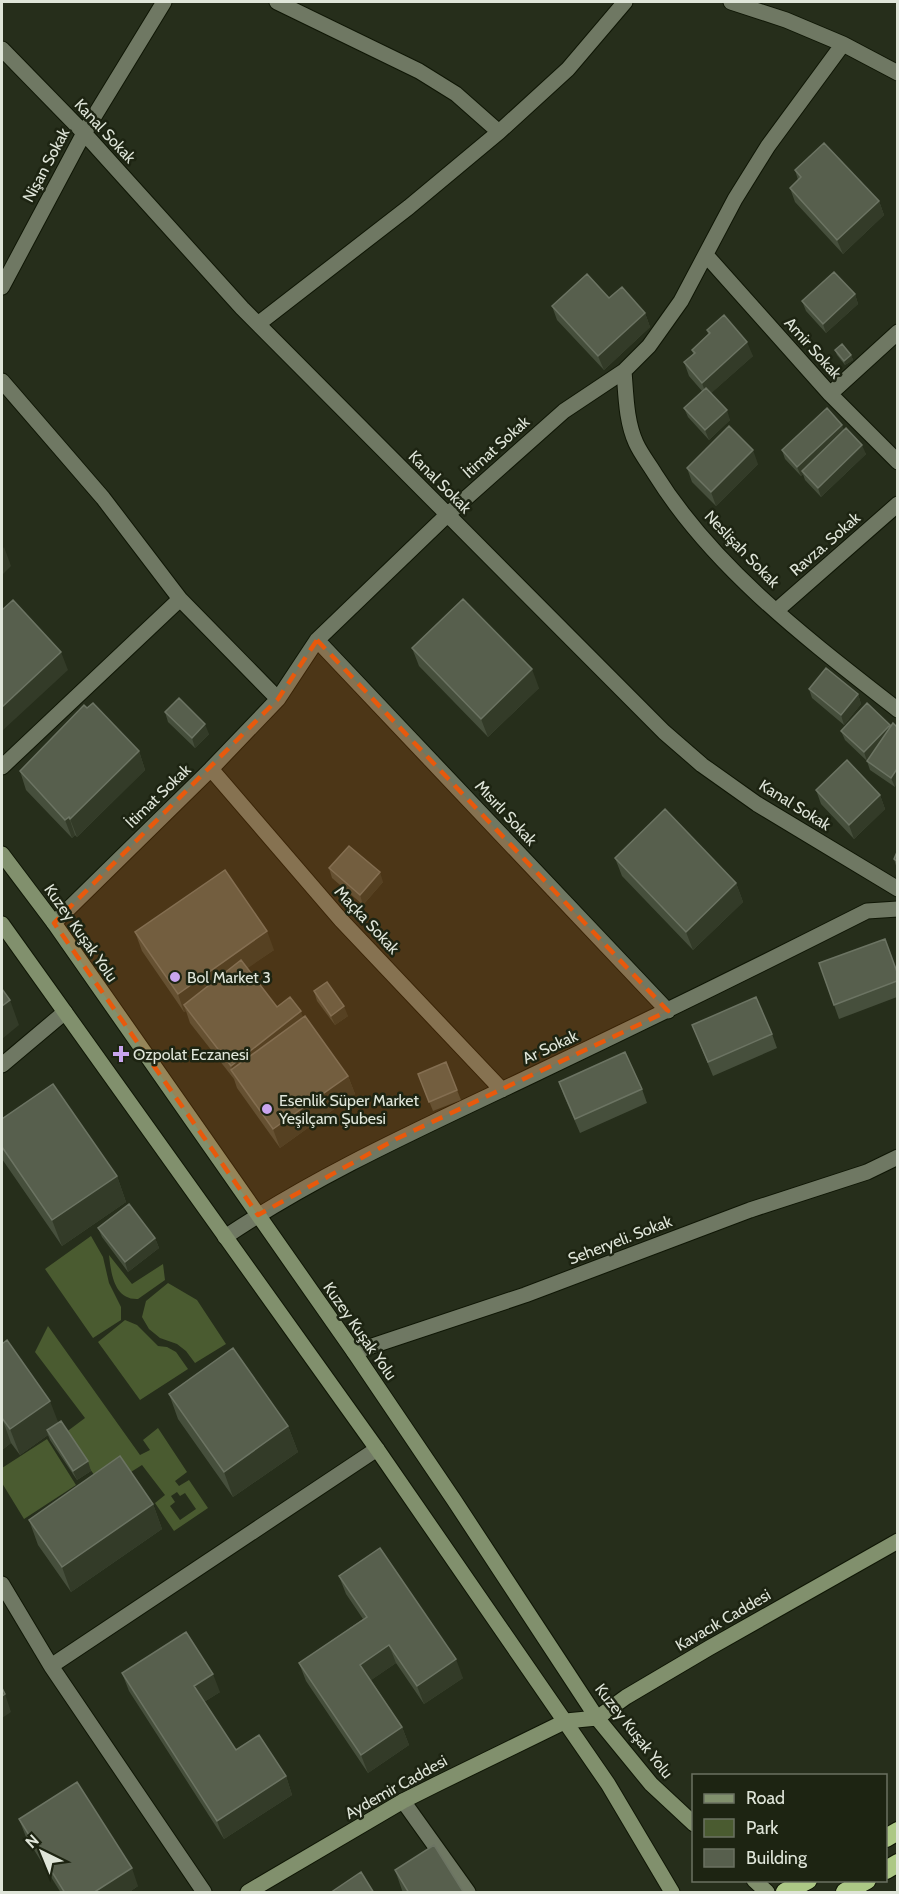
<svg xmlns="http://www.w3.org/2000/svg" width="899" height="1894" viewBox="0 0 899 1894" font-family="Cabin,sans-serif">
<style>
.green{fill:#4a5b30;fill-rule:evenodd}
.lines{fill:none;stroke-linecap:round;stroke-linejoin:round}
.street-casing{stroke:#0f1605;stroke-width:17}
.secondary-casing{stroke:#0f1605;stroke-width:17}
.highway-casing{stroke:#0f1605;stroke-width:20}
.street{stroke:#6f7863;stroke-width:15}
.secondary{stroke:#81906d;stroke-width:15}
.highway{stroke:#acc885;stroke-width:18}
.wall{fill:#464f3c}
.shaded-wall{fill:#333b28}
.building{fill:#575f4d;stroke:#6c7463;stroke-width:1.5}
.marked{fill:#e8590c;fill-opacity:0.2;stroke:#e8590c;stroke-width:4.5;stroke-dasharray:12 8;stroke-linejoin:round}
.poi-dot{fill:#c9a5ee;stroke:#1d2412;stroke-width:2}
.labels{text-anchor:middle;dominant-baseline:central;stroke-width:5;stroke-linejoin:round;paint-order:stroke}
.street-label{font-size:16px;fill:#dfe5d9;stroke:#1d2412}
.poi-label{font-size:16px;fill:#dfe5d9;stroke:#1d2412;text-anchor:start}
</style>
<rect width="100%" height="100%" fill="#262e1b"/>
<path class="green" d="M91,1236L103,1257L109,1283L121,1307V1320L93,1338L45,1269Z
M109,1255L132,1284L163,1264L165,1280L138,1299C114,1300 111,1273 109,1255Z
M168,1283L197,1300L226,1344L195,1363L186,1351L177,1344L160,1338L149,1329L142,1317L146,1301Z
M125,1320L137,1325L158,1346L167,1347L176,1352L188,1369L140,1400L98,1342Z
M48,1326L140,1455L150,1450L143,1440L158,1428L187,1472L175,1481L179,1486L189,1480L208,1508L174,1531L155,1503L165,1495L142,1465L104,1489L65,1433L85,1418L35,1352ZM177,1492L180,1496L185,1493L196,1509L180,1520L170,1506L175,1502L171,1496Z
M47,1439L76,1485L24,1519L2,1483V1468Z"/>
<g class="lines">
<defs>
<path id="street" d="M277,2L419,71L456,94L499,132
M731,2L786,20L843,44L898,73
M2,49L84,133L242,308L664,732L702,765L757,804L898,889
M706,255L830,394L898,462
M2,287L84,133L164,2
M258,324L409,207L499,132L568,69L625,2
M624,371C626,395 626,421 636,443C641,454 649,464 655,474C715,570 810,641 898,710
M2,381L103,498L180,599L278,699
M830,394L898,332
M777,610L898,504
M317,640L668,1011
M2,767L180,599
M211,769L341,920L502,1090
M54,923L211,769L278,699L317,640L447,515L564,411L624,371L649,346L681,301L735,199L768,146L843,44
M2,1065L65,1012
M225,1237C323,1171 431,1124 537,1073C648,1020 758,966 867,911L898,909
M354,1352L525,1295L750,1210L867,1172L898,1157
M2,1584L51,1666L204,1892
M51,1666L377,1449
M403,1801L468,1892"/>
<path id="secondary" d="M2,854L54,923L354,1352L454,1500L597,1718L651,1784L694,1824
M2,924L377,1449L608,1784L672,1892
M754,1880L767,1892
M248,1892L403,1801L437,1784L566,1721L597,1718L626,1697L709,1648L898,1541"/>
<path id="highway" d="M886,1838L898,1831
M886,1870L898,1863
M785,1892L808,1880
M845,1892L867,1880"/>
</defs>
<use href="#street" class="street-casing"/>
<use href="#secondary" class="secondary-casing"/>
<use href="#highway" class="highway-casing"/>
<use href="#street" class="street"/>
<use href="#secondary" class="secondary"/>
<use href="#highway" class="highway"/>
</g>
<path class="wall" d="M795,170L879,201L884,215L843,254L795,202L790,188L798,180Z
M855,294L858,304L826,333L806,311L802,301Z
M609,298L645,313L650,327L604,370L557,320L552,306Z
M707,330L753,356L711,393L730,420L709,440L688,417L684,408L702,391L689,376L684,362L693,354L692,350L708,334Z
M835,350L851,355L853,360L845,365L837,355Z
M844,430L866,454L821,497L805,480L803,474L801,476L785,459L782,450Z
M758,464L716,506L692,482L687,468Z
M412,648L539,688L488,737L419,666Z
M809,689L858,694L861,704L844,725L812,698Z
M87,708L139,751L145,770L77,837L75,835L72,838L26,790L20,771Z
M165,712L209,734L195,748L168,722Z
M890,725V727L895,787L870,770L867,761L845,740L841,731Z
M816,790L880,795L885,809L854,839L821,804Z
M897,852V869L894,859Z
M615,858L736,883L743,902L693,950L622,876Z
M329,868L383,882L363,905L332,878Z
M135,932L274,950L247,968L277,1007L303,1018L348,1076L355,1094L280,1148L237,1088L234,1079L190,1023L186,1011L184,1012L142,951Z
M819,963L897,972V997L839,1019Z
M314,991L348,1016L335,1025L317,1001Z
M692,1025L772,1034L777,1048L713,1076Z
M418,1074L457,1090L461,1100L433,1111Z
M559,1082L642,1089L647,1103L580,1133L564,1096Z
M2,1119L117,1176L126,1202L62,1246L2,1159Z
M98,1228L155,1238L159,1248L128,1272L102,1237Z
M2,1344L91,1471L77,1480L50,1440L48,1435L20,1455L11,1443L2,1450Z
M169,1394L288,1426L298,1452L233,1497L178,1419Z
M153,1504L162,1529L71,1592L38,1545L29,1520Z
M339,1576L463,1678L424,1704L396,1663L371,1680L402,1727L409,1745L368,1773L306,1681L299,1663L363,1619L346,1594Z
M122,1673L220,1692L204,1702L236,1750L286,1776L292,1795L224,1839L129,1691Z
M19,1819L138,1886L128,1893H61L26,1837Z
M395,1870L464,1893H403Z"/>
<path class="shaded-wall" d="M879,201L884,215L843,254L837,240Z
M855,294L858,304L826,333L823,324Z
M645,313L650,327L604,370L598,356Z
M747,342L753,356L707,397L702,383Z
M851,355L853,360L845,365L844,361Z
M727,410L730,420L709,440L705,430Z
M842,425L846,434L802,471L803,474L801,476L797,467Z
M862,445L866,454L821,497L818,488Z
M753,450L758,464L716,506L711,492Z
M4,547L11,566L2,575V550Z
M61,652L68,670L2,731V707Z
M532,669L539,688L488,737L481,719Z
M858,694L861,704L844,725L841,715Z
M205,724L209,734L195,748L192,738Z
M890,725L893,734L867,761L864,752Z
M139,751L145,770L77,837L70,819Z
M897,769V783L895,787L891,778Z
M880,795L885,809L854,839L849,825Z
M69,817L75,835L72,838L65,820Z
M380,872L383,882L363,905L360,895Z
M736,883L743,902L693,950L686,932Z
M267,931L274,950L187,1010L184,1005L186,1011L184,1012L178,994Z
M10,1000L19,1025L2,1039V1006Z
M344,1006L348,1016L335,1025L331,1016Z
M301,1011L307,1029L234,1075L231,1066Z
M348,1076L355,1094L280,1148L273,1129Z
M117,1176L126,1202L62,1246L52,1220Z
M155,1238L159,1248L128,1272L125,1262Z
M50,1401L60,1427L47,1430L48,1435L20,1455L10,1429Z
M2,1418L11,1443L2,1450Z
M288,1426L298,1452L233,1497L224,1472Z
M88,1461L91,1471L77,1480L73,1471Z
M153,1504L162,1529L71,1592L62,1567Z
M389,1645L396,1663L367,1683L360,1665Z
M456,1659L463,1678L424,1704L417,1686Z
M213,1674L220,1692L201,1704L194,1686Z
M5,1694L11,1712L2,1718V1696Z
M402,1727L409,1745L368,1773L361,1755Z
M286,1776L292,1795L224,1839L217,1821Z
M132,1868L138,1886L128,1893H93Z"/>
<path class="building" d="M824,143L879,201L837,240L790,188L801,177L795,170Z
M834,272L855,294L823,324L802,301Z
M587,274L609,298L622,287L645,313L598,356L552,306Z
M724,315L747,342L702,383L684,362L695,353L692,350L710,333L707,330Z
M842,344L851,355L844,361L835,350Z
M706,388L727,410L705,430L684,408Z
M827,408L842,425L797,467L782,450Z
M729,426L753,450L711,492L687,468Z
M846,428L862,445L818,488L802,471Z
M463,599L532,669L481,719L412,648Z
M13,600L61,652L2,707V610Z
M826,668L858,694L841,715L809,689Z
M179,698L205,724L192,738L165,712Z
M93,703L139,751L70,819L69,817L65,820L20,771L84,705L87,708Z
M867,703L890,725L864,752L841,731Z
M893,723L897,727V769L891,778L867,761Z
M847,760L880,795L849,825L816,790Z
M665,809L736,883L686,932L615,858Z
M349,846L380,872L360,895L329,868Z
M897,852V861L894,859Z
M225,870L267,931L178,994L135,932Z
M885,939L897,972V981L834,1005L819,963Z
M241,960L277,1007L290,997L301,1011L231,1066L184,1005Z
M327,982L344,1006L331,1016L314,991Z
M2,989L10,1000L2,1006Z
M756,997L772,1034L708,1062L692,1025Z
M305,1016L348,1076L273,1129L231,1070Z
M625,1052L642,1089L575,1119L559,1082Z
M446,1062L457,1090L429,1102L418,1074Z
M53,1084L117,1176L52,1220L2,1147V1119Z
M129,1204L155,1238L125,1262L98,1228Z
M7,1340L50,1401L10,1429L2,1418V1344Z
M233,1348L288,1426L224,1472L169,1394Z
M61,1421L88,1461L73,1471L47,1430Z
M120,1456L153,1504L62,1567L29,1520Z
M380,1548L456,1659L417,1686L389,1645L360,1665L402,1727L361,1755L299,1663L367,1617L339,1576Z
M186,1632L213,1674L194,1686L236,1750L259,1735L286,1776L217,1821L122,1673Z
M2,1688L5,1694L2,1696Z
M77,1782L132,1868L93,1893H65L19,1819Z
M434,1845L464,1893H409L395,1870Z
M361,1872L374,1893H330Z"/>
<path class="marked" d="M317,640L668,1011L396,1139L258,1215L54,923L278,699Z"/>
<g class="poi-dot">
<circle cx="175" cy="977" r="6"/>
<path d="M118 1045h6v6h6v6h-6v6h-6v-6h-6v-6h6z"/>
<circle cx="267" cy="1109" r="6"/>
</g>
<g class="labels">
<g class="street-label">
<text transform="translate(105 131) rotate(47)">Kanal Sokak</text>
<text transform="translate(46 165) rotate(-62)">Nişan Sokak</text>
<text transform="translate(813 348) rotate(48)">Amir Sokak</text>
<text transform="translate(496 447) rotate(-42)">İtimat Sokak</text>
<text transform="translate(440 482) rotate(45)">Kanal Sokak</text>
<text transform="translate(825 544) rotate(-41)">Ravza. Sokak</text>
<text transform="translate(742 549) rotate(46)">Neslişah Sokak</text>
<text transform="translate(158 796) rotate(-44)">İtimat Sokak</text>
<text transform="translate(795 805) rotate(32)">Kanal Sokak</text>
<text transform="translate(506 813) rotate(47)">Mısırlı Sokak</text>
<text transform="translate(367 920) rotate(47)">Maçka Sokak</text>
<text transform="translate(81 933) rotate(55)">Kuzey Kuşak Yolu</text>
<text transform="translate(550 1047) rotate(-25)">Ar Sokak</text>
<text transform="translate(620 1240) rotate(-21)">Seheryeli. Sokak</text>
<text transform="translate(360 1331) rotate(55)">Kuzey Kuşak Yolu</text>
<text transform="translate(723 1620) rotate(-30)">Kavacık Caddesi</text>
<text transform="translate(634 1731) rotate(52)">Kuzey Kuşak Yolu</text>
<text transform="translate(396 1787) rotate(-29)">Aydemir Caddesi</text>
</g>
<g class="poi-label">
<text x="187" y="977">Bol Market 3</text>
<text x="133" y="1054">Ozpolat Eczanesi</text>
<text x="279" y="1100">Esenlik Süper Market<tspan x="279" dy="18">Yeşilçam Şubesi</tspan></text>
</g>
</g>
<rect width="899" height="1894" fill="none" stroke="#dfe5d9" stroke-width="6"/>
<rect x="692" y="1774" width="195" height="108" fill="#1d2412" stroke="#6b7162" stroke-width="1.5"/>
<rect x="704" y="1794" width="30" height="9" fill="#81906d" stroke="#6b7162" stroke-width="1.5"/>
<text x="746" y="1804" font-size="18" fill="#dfe5d9">Road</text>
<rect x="704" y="1819" width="30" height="18" fill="#4a5b30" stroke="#6b7162" stroke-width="1.5"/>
<text x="746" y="1834" font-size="18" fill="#dfe5d9">Park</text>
<rect x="704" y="1849" width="30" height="18" fill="#575f4d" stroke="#6b7162" stroke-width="1.5"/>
<text x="746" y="1864" font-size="18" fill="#dfe5d9">Building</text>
<g transform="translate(42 1852) rotate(317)" stroke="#1d2412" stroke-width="4.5" paint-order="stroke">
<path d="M0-4.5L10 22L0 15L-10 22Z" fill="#dfe5d9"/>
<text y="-9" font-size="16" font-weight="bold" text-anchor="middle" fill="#dfe5d9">N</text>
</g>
</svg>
